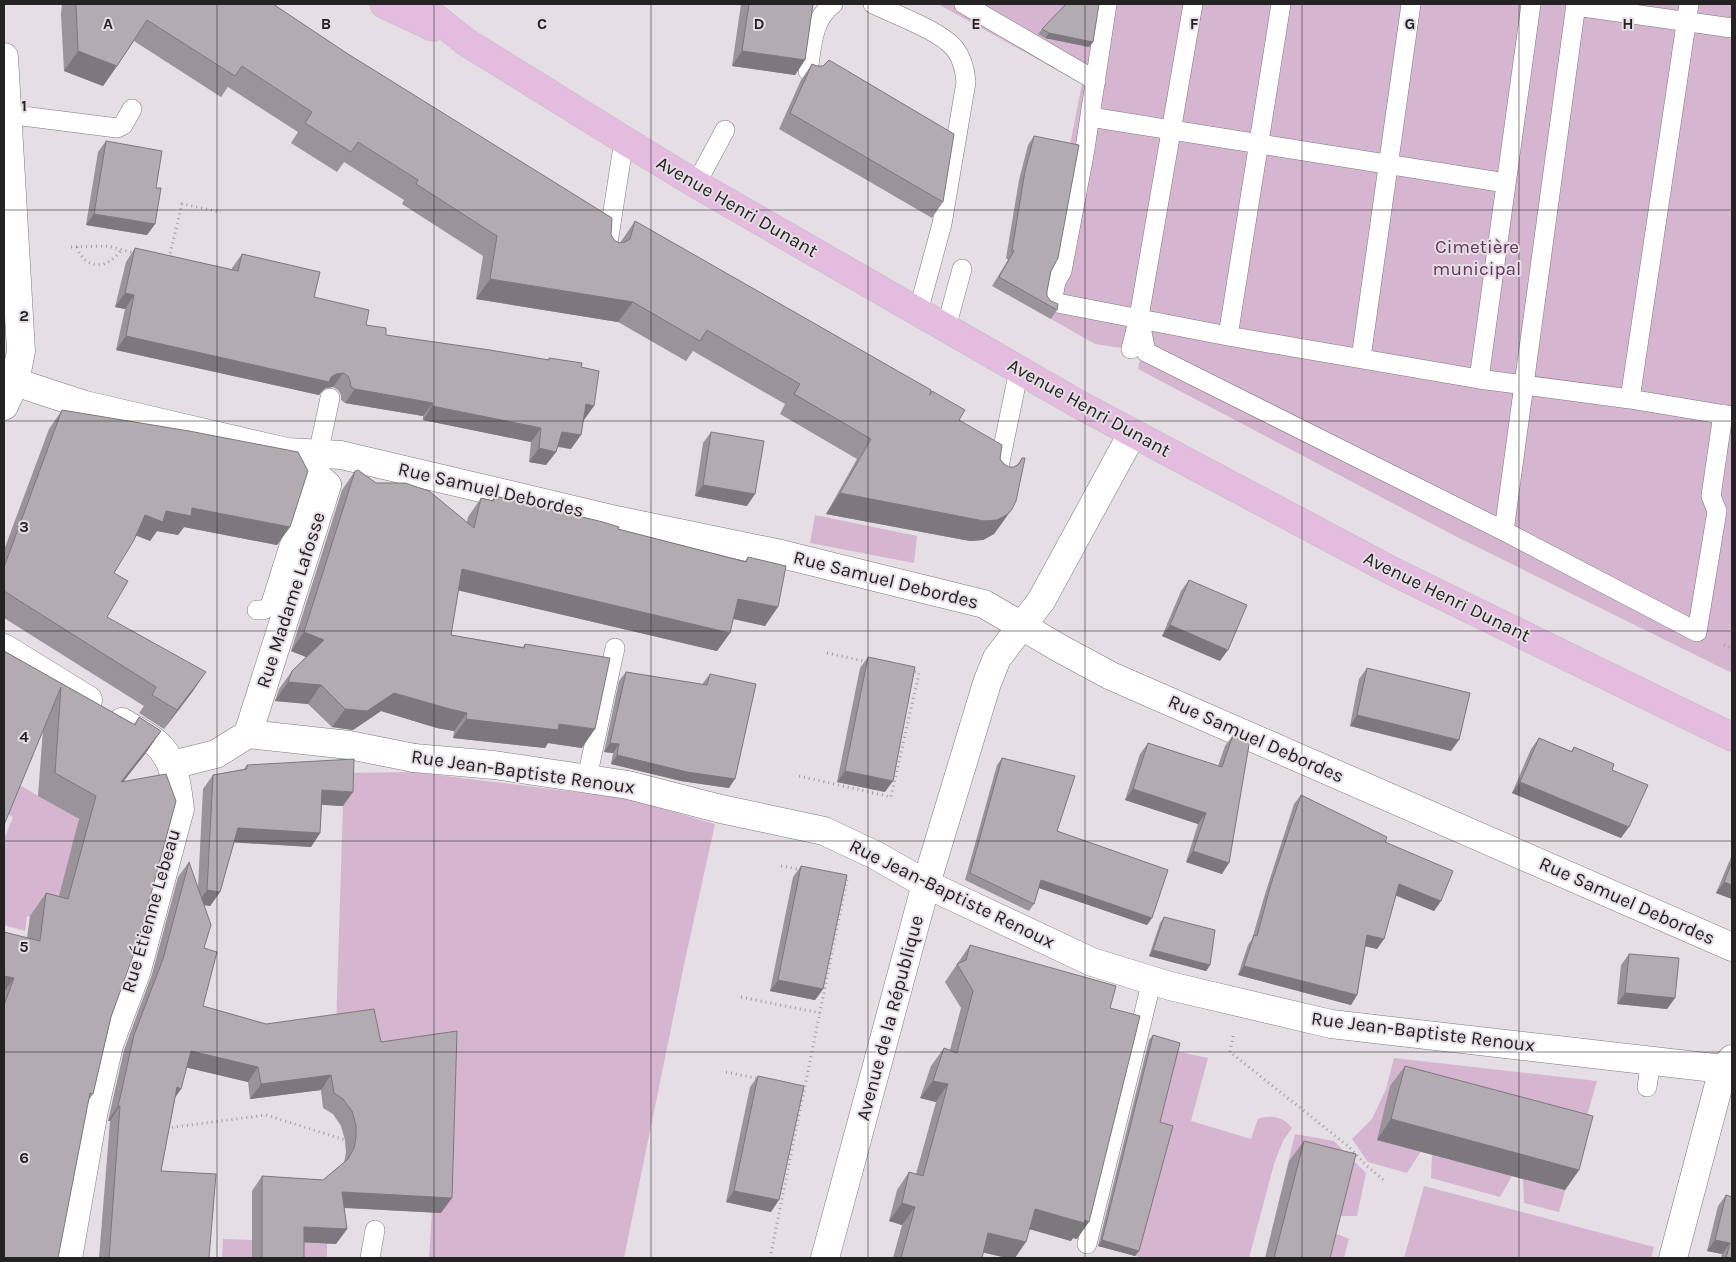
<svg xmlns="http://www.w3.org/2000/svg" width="1736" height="1262" viewBox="0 0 1736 1262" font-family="Karla,sans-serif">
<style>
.green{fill:#d5b5d0}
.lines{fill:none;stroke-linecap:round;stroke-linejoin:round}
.service-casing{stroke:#7f787e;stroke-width:20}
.pedestrian-casing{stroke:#7f787e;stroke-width:29}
.minor-casing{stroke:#7f787e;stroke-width:29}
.tertiary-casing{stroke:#7f787e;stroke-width:29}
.primary-casing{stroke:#bebdbd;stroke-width:29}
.path{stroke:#a19ca0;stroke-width:3;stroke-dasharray:1 4;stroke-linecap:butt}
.service{stroke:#fff;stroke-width:19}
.pedestrian{stroke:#fff;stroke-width:28}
.minor{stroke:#fff;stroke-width:28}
.tertiary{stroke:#fff;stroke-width:28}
.primary{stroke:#e3bcdf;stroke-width:28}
.wall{fill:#9a9399}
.shaded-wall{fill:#7d787d}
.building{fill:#b3abb2;stroke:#7d787d}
.grid{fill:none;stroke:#252224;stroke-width:1;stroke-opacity:0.55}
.labels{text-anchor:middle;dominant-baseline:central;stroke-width:4;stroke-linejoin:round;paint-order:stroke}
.street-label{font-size:19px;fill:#252224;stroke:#e5dee4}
.park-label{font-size:19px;fill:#63355f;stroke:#e5dee4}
.grid-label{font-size:16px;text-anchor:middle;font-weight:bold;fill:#252224;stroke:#e5dee4;stroke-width:4;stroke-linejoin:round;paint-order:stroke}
</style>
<rect width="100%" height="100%" fill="#e5dee4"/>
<path class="green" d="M938,4H1732V673L1455,536L1138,369L1142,351L1095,344L1037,311L1082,84Z
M815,515L917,536L914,563L810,543Z
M412,772L625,798L715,824L685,960L624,1258H429L442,1047L370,1057L336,1028L344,773Z
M16,783L77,818L83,826L65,925L27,916L25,931L4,925V840L13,817L5,813Z
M1175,1051L1208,1058L1191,1121L1251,1139L1258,1119C1269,1114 1285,1117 1292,1128L1283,1141L1274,1164L1249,1258H1144L1135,1256L1169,1132L1156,1127Z
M1394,1058L1597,1081L1559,1212L1524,1203L1523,1179L1512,1176L1500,1197L1431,1178L1432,1155L1421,1151L1407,1173L1368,1162L1352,1139L1372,1119L1386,1089Z
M1295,1134L1334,1141L1366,1173L1357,1216H1331L1328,1230L1349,1239L1344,1258H1265Z
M1424,1186L1654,1247L1651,1258H1404Z
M223,1239L252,1240V1258H222Z
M302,1242L327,1244V1258H302Z"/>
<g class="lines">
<defs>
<path id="service" d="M873,4C894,14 941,31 955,49C962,58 965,70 966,82L942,224L918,312
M964,4L1096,81
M1107,4L1084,155L1062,271L1056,282L1052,302L1228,336L1479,379L1630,399L1732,416
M1576,6L1732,28
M808,71C812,47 812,19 833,4
M7,114L117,128L123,125L132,109
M1090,117L1506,183
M696,184L725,130
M608,243L624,140
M1139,317L1146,352L1504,531L1697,632L1717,511L1711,496L1723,414
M946,328L962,269
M1228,336L1281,4
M1131,349L1139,317L1193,4
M1361,358L1411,4
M1479,379L1531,4
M1630,399L1689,4
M997,476L1019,370
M1504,531L1576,4
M257,610H263L270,606L318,454L330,398
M587,778L615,648
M1647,1087L1651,1060
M1087,1244L1152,980
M370,1258L375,1230"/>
<path id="pedestrian" d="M248,734L327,485L312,472
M172,765L216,754L248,734L349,745L414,758"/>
<path id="minor" d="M15,382L85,405L287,452L341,455L616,520L781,554L984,604L1061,649L1111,676L1732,947
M4,648L88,700
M414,758L494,765L628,785L721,809L824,831L875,855L926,884L1092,962L1170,986L1331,1024L1723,1069
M68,1258L94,1110L109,1045L137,970L180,809C177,786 175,759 156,743C146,735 133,729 122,722
M825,1258L926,884L987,683L997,658L1041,601L1132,434
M1673,1258L1723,1069L1732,1059"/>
<path id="tertiary" d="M4,57L21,351L15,382L4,406"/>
<path id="primary" d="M384,4L433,27
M418,4L466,42L624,140L696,184L1080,405L1394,572L1732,737"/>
</defs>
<use href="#service" class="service-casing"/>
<use href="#pedestrian" class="pedestrian-casing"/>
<use href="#minor" class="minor-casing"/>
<use href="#tertiary" class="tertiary-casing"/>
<use href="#primary" class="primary-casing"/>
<path class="path" d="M71,247L108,246L134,253
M77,247C85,271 109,269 121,250
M169,258L182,204L221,212
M1724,645L1732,648
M827,653L868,662
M799,776L891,797L919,673L911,671
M781,866L802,870
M741,997L820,1013
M1233,1036L1230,1052L1348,1146L1367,1166L1386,1182
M726,1072L761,1079
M167,1128L266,1115L345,1140
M770,1258L847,879"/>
<use href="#service" class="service"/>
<use href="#pedestrian" class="pedestrian"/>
<use href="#minor" class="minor"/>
<use href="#tertiary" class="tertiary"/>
<use href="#primary" class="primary"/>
</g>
<path class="wall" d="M62,4H273L611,235L615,241L620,243L635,221L930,394L959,420L1000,459L1004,464L1009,467H1014L1017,465L1022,458L1012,509L994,534L983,540L970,541L826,514L857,459L780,414L785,404L693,351L686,361L618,322L476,299L483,256L402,204L404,200L344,162L337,172L291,143L298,132L228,87L221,97L134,41L103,86L64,71L61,14Z
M741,4H813L805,60L795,75L732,66Z
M1042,29L1093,42L1089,47L1045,38L1038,34Z
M812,64L817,66L943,202L932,218L779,129L801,80Z
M1034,136L1051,271L1047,291V296L1057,310L1051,319L992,286L1008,260L1006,258L1019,180L1028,145Z
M106,141L156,188L155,224L147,235L86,225L98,152Z
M135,248L232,270V268L242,254L314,297L386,335L548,360L549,358L581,367L584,420L571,449L557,447L556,452L546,465L529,462L531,442L423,420V416L345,403L341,400V395L338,390L333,387L326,388L323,390L319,395L116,350L125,309L115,307L126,262Z
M62,410L290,527L277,545L184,527L178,535L157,531L150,541L136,535L114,573L107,617L193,691L164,729L139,713L144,706L4,618V550L49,429Z
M711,432L747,506L695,496L703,443Z
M355,471L376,483L467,522L468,517L481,498L492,500L495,496L618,529L745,561L748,557L765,626L733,619L730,633L717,651L458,590L451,635L523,647L525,644L582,748L548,743L545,748L453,738L454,731L437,728L381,711L353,730L332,727L308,704L275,701L279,689L292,671L306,657L291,651L342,490Z
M1189,580L1220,661L1162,636L1181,591Z
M4,651L134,724L139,717L161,731L145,754L123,781L111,1017L93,1094L89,1100L4,1258V932L27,938L30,916L46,893L59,896L79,819L38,796L43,729Z
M868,657L885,792L837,782L860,668Z
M1367,668L1451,751L1350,726L1359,679Z
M626,672L703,685V683L710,674L729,788L681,781L611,764L613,753L604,752L619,681Z
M1233,735L1222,874L1186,862L1198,824L1125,800L1140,754L1148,743L1218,766L1225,746Z
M1539,738L1571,751L1574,747L1612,770L1621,838L1512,793L1531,749Z
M1002,758L1057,831L1152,918L1147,925L1039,888L1034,904L1029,911L965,880L997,765Z
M247,765L343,806L322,805L320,833L311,847L234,842L220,892L210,906L204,905V948L203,1006L266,1024L381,1042L441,1213L344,1208L347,1229L336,1244L304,1242V1258H252V1191L262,1176L323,1180L344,1163L346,1152L345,1140L341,1126L333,1114L323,1108L321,1090L250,1099L248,1082L186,1067L181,1089L175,1098L161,1171L209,1258H99L110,1121H108L124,1050L152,974L178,877L189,862L198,888L203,789L213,775L244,769Z
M1301,795L1385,842L1441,901L1434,911L1396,895L1384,939L1377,949L1365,946L1357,995L1351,1005L1238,975L1248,945L1252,939L1265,894L1294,804Z
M1732,855V899L1716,893Z
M801,866L823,989L815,1000L770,991L793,877Z
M1164,917L1210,965L1206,971L1149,956L1160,923Z
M970,945L1110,1008L1077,1239L1073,1238L1071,1241L1030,1229L1015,1258H1007L983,1252L982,1258H893L902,1225L889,1221L897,1190L909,1172L916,1174L936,1102L920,1098L931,1066L944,1048L950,1050L961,1008L945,982Z
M1629,954L1675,998L1667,1009L1617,1004L1621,965Z
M1153,1035L1160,1122L1139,1251L1135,1256L1098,1246L1149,1040Z
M1405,1066L1579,1170L1565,1190L1377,1140L1390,1086Z
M758,1076L771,1212L726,1202L750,1087Z
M1304,1141L1330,1258H1265L1289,1161Z
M1726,1195L1732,1258H1721L1722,1254L1707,1251L1718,1206Z"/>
<path class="shaded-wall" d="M1049,33L1093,42L1089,47L1045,38Z
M78,51L117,66L103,86L64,71Z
M742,51L805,60L795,75L732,66Z
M94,214L155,224L147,235L86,225Z
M490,279L633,302L618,322L476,299Z
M125,293L134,295L125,309L115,307Z
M126,336L331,377L336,374L343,373L333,387L326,388L323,390L319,395L116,350Z
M355,389L433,403L423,416L345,403Z
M586,404L594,406L584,420L577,418Z
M432,406L541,428L531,442L423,420Z
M562,432L581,435L571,449L552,445Z
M539,448L556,452L546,465L529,462Z
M703,485L755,494L747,506L695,496Z
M840,493L1012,509L994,534L983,540L970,541L826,514Z
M192,508L290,527L277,545L184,527L178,535L157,531L150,541L132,534L145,515L166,511Z
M462,569L730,633L717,651L448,588Z
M738,599L778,607L765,626L725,617Z
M1170,625L1228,650L1220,661L1162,636Z
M304,632L324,640L311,659L291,651Z
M206,672L193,691L164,729L177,710Z
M288,682L321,685L308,704L275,701Z
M394,693L467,713L454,731L437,728L381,711L353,730L332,727L345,709Z
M1357,715L1459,740L1451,751L1350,726Z
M466,719L559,724L595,729L582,748L548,743L545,748L453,738Z
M161,731L145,754L105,805L121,782Z
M610,743L619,744L613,753L604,752Z
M617,755L735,779L729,788L681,781L611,764Z
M845,771L893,781L885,792L837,782Z
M1520,782L1629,827L1621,838L1512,793Z
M1133,789L1206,813L1198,824L1125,800Z
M322,790L353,792L343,806L312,804Z
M238,828L320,833L311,847L228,842Z
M1193,851L1229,863L1222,874L1186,862Z
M1041,880L1152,918L1147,925L1036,887Z
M1724,882L1732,885V899L1716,893Z
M1399,884L1441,901L1434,911L1392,894Z
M207,890L220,892L210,906L197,904Z
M1367,935L1384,939L1377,949L1360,945Z
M1153,950L1210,965L1206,971L1149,956Z
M1244,966L1357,995L1351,1005L1238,975Z
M4,976L14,978L4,992Z
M778,980L823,989L815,1000L770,991Z
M1625,993L1675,998L1667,1009L1617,1004Z
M191,1051L258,1067L248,1082L180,1066Z
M331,1075L321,1090L250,1099L261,1084Z
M933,1081L948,1084L936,1102L920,1098Z
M177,1087L181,1089L170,1104Z
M118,1106H120L110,1121H108Z
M1391,1119L1579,1170L1565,1190L1377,1140Z
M734,1191L779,1200L771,1212L726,1202Z
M342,1192L452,1198L441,1213L332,1207Z
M902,1203L915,1207L902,1225L889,1221Z
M1035,1209L1085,1220L1089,1222L1077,1239L1073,1238L1071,1241L1022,1227Z
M304,1227L347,1229L336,1244L294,1242Z
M988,1233L1026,1242L1015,1258H1007L976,1251Z
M1102,1240L1139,1251L1135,1256L1098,1246Z
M1715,1240L1730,1243L1722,1254L1707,1251Z"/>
<path class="building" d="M76,4H273L348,54L612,218L611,235L615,241L620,243L625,242L630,239L635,221L931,390L930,395L932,391L965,410L959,420L1002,445L1000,459L1004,464L1009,467H1014L1019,464L1022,458H1025L1016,501L1012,509L1008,514L997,520L984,521L840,493L871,439L794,394L800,384L707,330L700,341L633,302L490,279L497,236L416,184L418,180L358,142L351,152L305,123L312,112L242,66L235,76L147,20L117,66L78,51Z
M749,4H813L805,60L742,51Z
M1066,4H1099L1093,42L1049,33L1042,29Z
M829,60L954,134L943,202L790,113L812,64L817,66H823Z
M1034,136L1079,145L1058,258L1051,271L1047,291V296L1051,301L1058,304L1057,310L999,277L1014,251L1012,250L1025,171Z
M106,141L162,151L156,188H161L155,224L94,214Z
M135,248L238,271L242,254L320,272L314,297L369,310L366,325L386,328V335L490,350L549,360V358L582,363L581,367L599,371L594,406L586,404L581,435L562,432L556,452L539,448L541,428L432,406L433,403L355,389L351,387L350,381L348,376L343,373L336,374L331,377L329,382L126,336L134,295L125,293Z
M62,410L189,431L298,452L308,471L290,527L192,508L191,516L166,511L163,522L145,515L134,540L114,573L128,581L107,617L206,672L177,710L152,695L156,687L4,591V567Z
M711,432L764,441L755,494L703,485Z
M358,470L376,483H405L429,491L474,528L481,498L493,501L495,496L603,522L619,527L618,529L746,562L748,557L786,566L778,607L738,599L730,633L462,569L451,635L524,648L525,644L610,658L595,729L559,724L558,730L466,719L467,713L450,709L394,693L367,711L345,709L321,685L288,682L292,671L324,640L304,632L355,471Z
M1189,580L1247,605L1228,650L1170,625Z
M4,651L135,725L139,717L161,731L121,782L166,774L176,801L138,942L111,1017L93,1094L90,1093L58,1258H4V1005L14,978L4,976V932L40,941L46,893L68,899L96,796L55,773L61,687L4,825Z
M868,657L915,667L893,781L845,771Z
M1367,668L1470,693L1459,740L1357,715Z
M626,672L707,685L710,674L756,684L735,779L687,772L617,755L619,744L610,743Z
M1233,735L1250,739L1229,863L1193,851L1206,813L1133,789L1148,743L1222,767Z
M1539,738L1572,752L1574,747L1614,764L1612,770L1648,785L1629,827L1520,782Z
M1002,758L1075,776L1057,831L1168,870L1152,918L1041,880L1034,904L970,873Z
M354,759L353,792L322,790L320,833L238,828L220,892L207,890L213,775L247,769V765Z
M1301,795L1387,837L1385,842L1453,871L1441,901L1399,884L1384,939L1367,935L1357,995L1244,966L1254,935L1257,936L1271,884Z
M189,862L211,925L204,948L217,952L203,1006L266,1024L374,1009L381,1042L457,1031L452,1198L342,1192L347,1229L304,1227V1258H262V1176L323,1180L348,1159L354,1148L356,1137V1125L352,1111L343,1099L334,1093L331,1075L261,1084L258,1067L191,1051L181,1089L177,1087L161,1171L216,1174L209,1258H109L120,1106H118L120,1098L134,1035L163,959Z
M1732,862V885L1724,882Z
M801,866L847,875L823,989L778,980Z
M1164,917L1215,930L1210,965L1153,950Z
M970,945L1116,986L1110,1008L1140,1016L1089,1222L1085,1220L1084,1223L1035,1209L1026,1242L988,1233L982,1258H901L915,1207L902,1203L909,1172L923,1176L948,1084L933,1081L944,1048L957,1053L973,991L957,964L966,960Z
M1629,954L1679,958L1675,998L1625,993Z
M1153,1035L1180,1043L1160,1122L1173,1126L1139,1251L1102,1240Z
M1405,1066L1593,1116L1579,1170L1391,1119Z
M758,1076L804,1086L779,1200L734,1191Z
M1304,1141L1356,1154L1330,1258H1274Z
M1726,1195L1732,1197V1258H1726L1730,1243L1715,1240Z"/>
<path class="grid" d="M217,4V1258M434,4V1258M651,4V1258M868,4V1258M1085,4V1258M1302,4V1258M1519,4V1258M4,210H1732M4,421H1732M4,631H1732M4,841H1732M4,1052H1732"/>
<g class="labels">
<g class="street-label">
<text transform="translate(737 207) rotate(30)">Avenue Henri Dunant</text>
<text transform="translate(1089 408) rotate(29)">Avenue Henri Dunant</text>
<text transform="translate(491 490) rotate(13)">Rue Samuel Debordes</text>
<text transform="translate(886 580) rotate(14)">Rue Samuel Debordes</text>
<text transform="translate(1447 597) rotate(26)">Avenue Henri Dunant</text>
<text transform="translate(291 600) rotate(-72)">Rue Madame Lafosse</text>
<text transform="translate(1256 739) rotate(24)">Rue Samuel Debordes</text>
<text transform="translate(523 772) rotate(8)">Rue Jean-Baptiste Renoux</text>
<text transform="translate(952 894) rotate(26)">Rue Jean-Baptiste Renoux</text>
<text transform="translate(1627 901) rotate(24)">Rue Samuel Debordes</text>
<text transform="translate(151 911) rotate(-74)">Rue Étienne Lebeau</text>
<text transform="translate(890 1018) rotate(-75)">Avenue de la République</text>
<text transform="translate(1423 1032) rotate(7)">Rue Jean-Baptiste Renoux</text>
</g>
<g class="park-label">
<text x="1477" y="247">Cimetière<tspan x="1477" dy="22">municipal</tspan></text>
</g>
</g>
<g class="grid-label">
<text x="108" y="29">A</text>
<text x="326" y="29">B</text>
<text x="542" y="29">C</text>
<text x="759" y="29">D</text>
<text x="976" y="29">E</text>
<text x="1194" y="29">F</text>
<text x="1410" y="29">G</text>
<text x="1628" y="29">H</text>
<text x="24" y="111">1</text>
<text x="24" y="321">2</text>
<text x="24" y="532">3</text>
<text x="24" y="742">4</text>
<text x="24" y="952">5</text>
<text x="24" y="1163">6</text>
</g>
<rect width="1736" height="1262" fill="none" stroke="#252224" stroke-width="10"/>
</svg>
